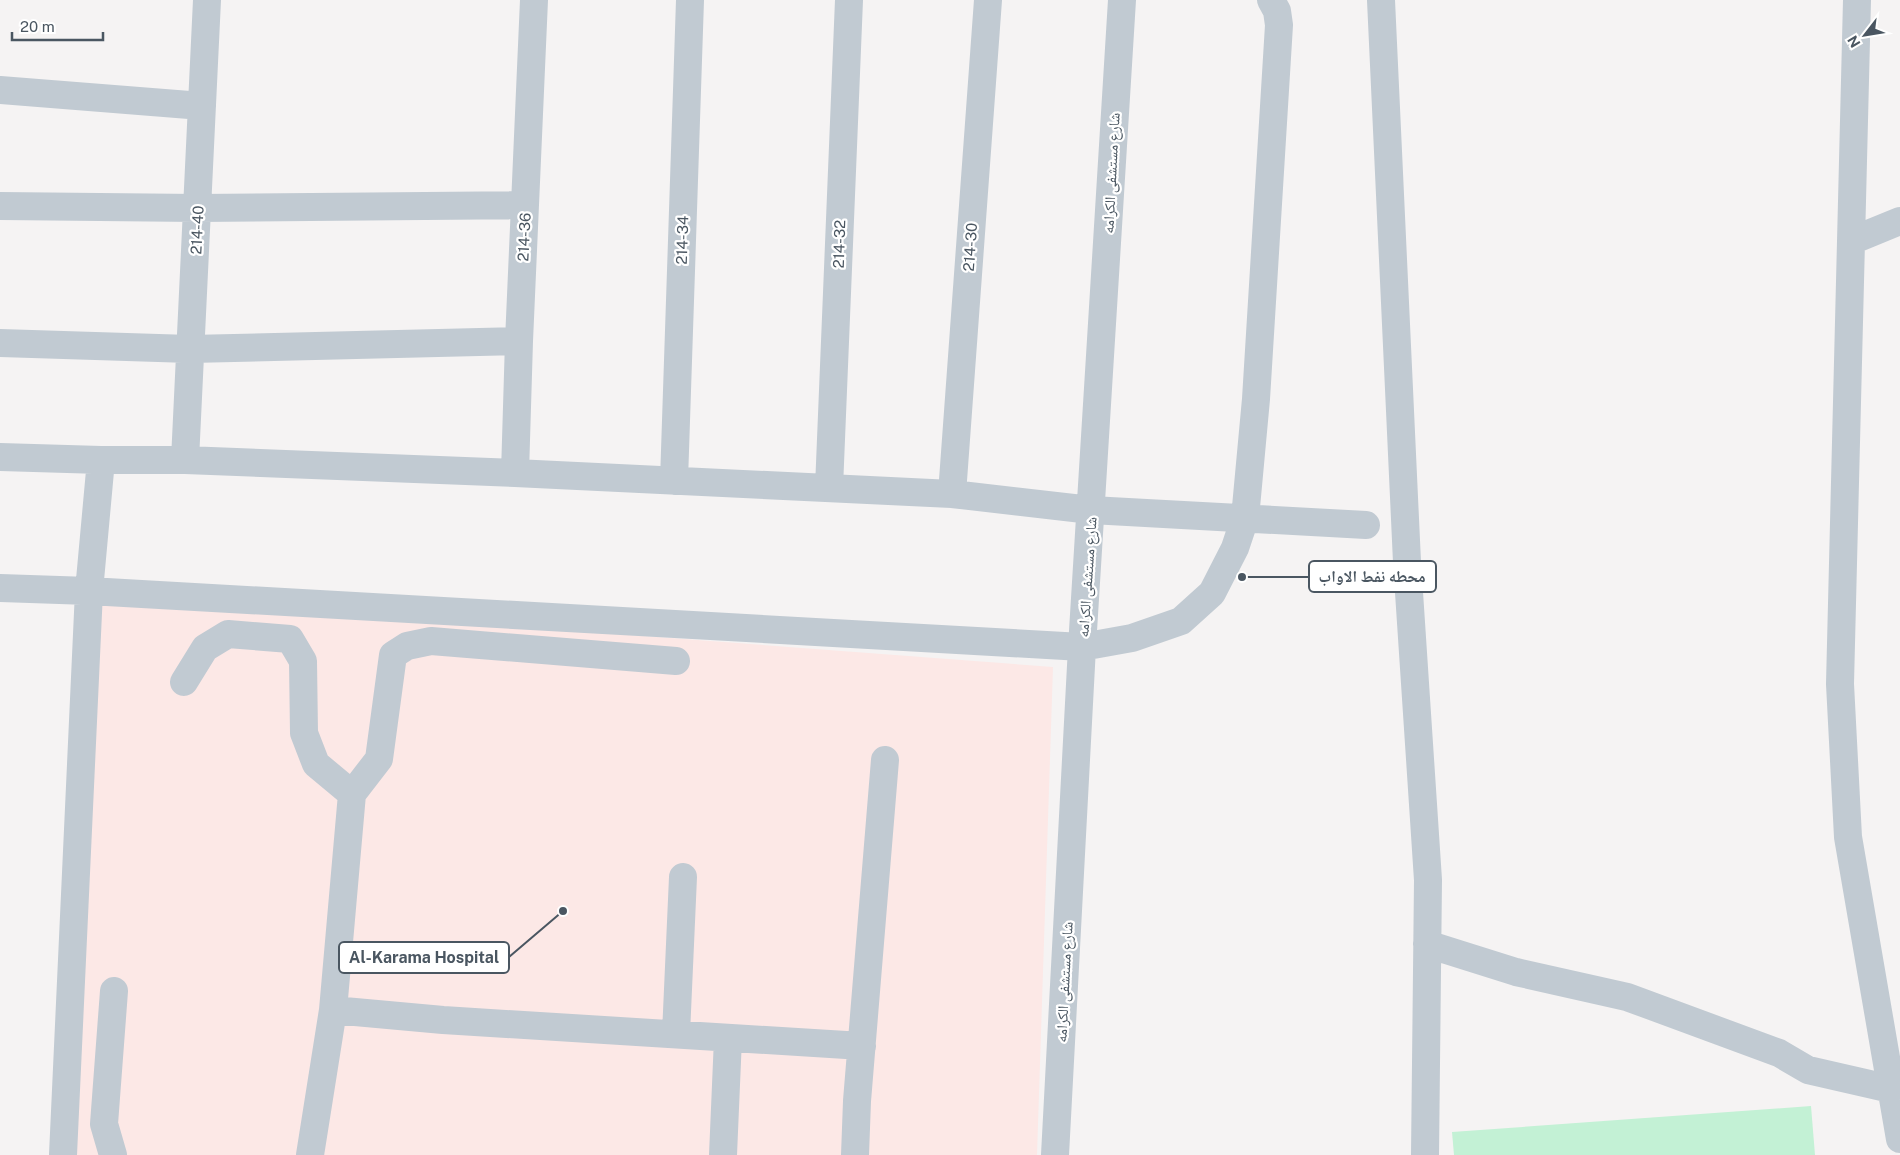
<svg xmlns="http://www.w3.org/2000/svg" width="1900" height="1155" viewBox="0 0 1900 1155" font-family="'Public Sans','Noto Naskh Arabic',sans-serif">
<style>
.medical{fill:#fce8e6}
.grass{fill:#c3f1d5}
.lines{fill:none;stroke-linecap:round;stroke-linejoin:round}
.minor{stroke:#c1cad2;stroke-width:28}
.labels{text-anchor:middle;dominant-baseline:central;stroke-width:4.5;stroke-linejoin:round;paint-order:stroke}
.street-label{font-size:15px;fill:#4a5661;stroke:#fff}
.leader{fill:none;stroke:#4a5661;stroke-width:2}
.callout-dot{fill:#4a5661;stroke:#fff;stroke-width:2}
.callout{fill:#fff;stroke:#4a5661;stroke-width:2}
.callout-label{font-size:16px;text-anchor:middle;font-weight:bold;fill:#4a5661}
</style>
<rect width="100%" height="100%" fill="#f5f3f3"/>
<path class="medical" d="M91,594L1053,667L1037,1155H75Z"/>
<path class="grass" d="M1811,1106L1815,1155H1454L1452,1132Z"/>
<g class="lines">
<path class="minor" d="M1381,0L1407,562L1428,880L1425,1155
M1857,0L1840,684L1848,837L1900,1139
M0,90L202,106
M0,206L198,208L525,205
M1851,241L1900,221
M0,343L190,349L519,341
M0,457L101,460H185L515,473L952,494L1091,510L1366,525
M185,460L207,0
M515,473L519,341L534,0
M674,481L690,0
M829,488L849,0
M952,494L988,0
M0,588L89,591L1082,647L1132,638L1181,621L1212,593L1235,548L1245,518L1256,399L1279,25L1277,11L1271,0
M184,682L205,648L228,634L290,639L303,661L304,733L316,764L352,794
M1427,944L1516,972L1627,997L1779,1053L1808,1070L1891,1089
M333,1010L443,1020L862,1046
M676,1034L683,877
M63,1155L89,591L101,460
M113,1155L104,1124L114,991
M310,1155L333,1010L352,794L379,759L393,655L407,646L431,641L676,661
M723,1155L728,1038
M855,1155L857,1101L885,760
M1055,1155L1082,647L1122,0"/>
</g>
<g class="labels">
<g class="street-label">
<text transform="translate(1111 173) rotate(-87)">شارع مستشفى الكرامه</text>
<text transform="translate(197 230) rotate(-87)">214-40</text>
<text transform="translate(524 237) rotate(-87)">214-36</text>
<text transform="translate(682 240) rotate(-88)">214-34</text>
<text transform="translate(839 244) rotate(-88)">214-32</text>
<text transform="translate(970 247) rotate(-86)">214-30</text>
<text transform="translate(1087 577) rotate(-86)">شارع مستشفى الكرامه</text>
<text transform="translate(1064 982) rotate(-87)">شارع مستشفى الكرامه</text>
</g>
</g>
<path class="leader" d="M1242 577L1309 577M563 911L509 957"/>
<g class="callout-dot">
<circle cx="1242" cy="577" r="5"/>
<circle cx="563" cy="911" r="5"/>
</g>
<g class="callout">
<rect x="1309" y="561" width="127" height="31" rx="5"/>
<rect x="339" y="942" width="170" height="31" rx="5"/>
</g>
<g class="callout-label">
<text x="1372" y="582">محطه نفط الاواب</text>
<text x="424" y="963">Al-Karama Hospital</text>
</g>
<g transform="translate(1865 35) rotate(239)" stroke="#ffffff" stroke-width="4" paint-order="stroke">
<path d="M0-4L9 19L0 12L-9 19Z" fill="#4a5661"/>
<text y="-8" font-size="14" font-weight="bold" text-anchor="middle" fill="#4a5661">N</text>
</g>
<path d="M12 32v8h91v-8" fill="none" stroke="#4a5661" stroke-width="2.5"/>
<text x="20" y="32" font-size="15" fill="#4a5661" stroke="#ffffff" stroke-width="4" paint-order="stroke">20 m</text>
</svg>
